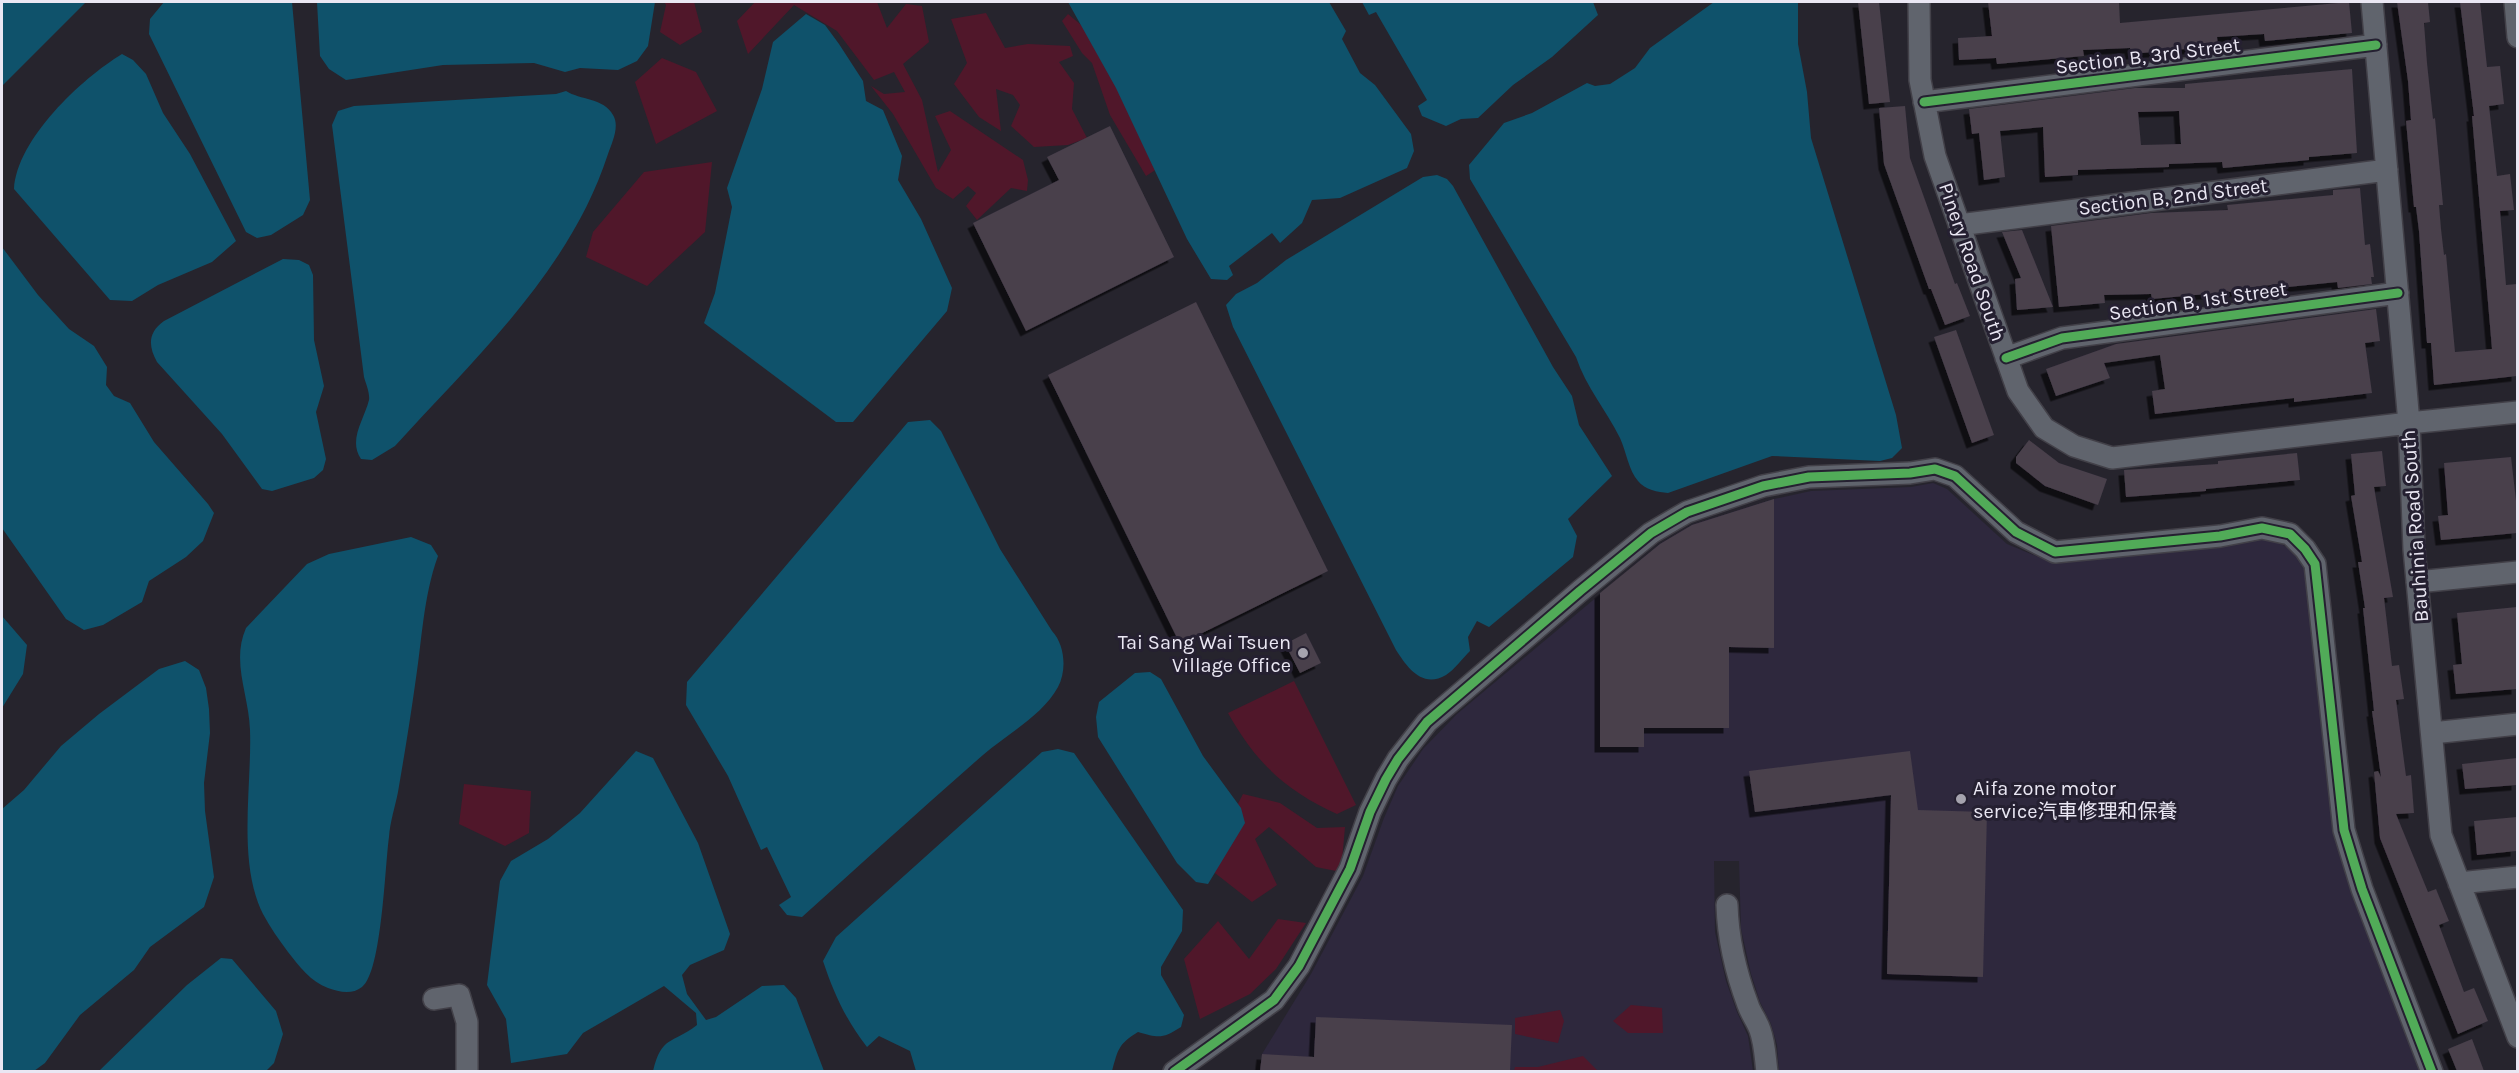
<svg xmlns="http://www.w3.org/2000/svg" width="2519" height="1073" viewBox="0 0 2519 1073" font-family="Karla,'Noto Sans TC',sans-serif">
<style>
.built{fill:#2e283d}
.green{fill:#50172a}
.water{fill:#0f526b}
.building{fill:#483f4b;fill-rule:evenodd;filter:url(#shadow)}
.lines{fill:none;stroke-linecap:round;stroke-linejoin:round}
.street-casing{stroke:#424048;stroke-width:24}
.street{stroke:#60646d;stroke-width:21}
.cycleway-casing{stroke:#252031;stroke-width:13}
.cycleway{stroke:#51ab58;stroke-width:9}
.poi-dot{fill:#a5a3ae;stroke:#252031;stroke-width:2}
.labels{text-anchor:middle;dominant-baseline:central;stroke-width:6;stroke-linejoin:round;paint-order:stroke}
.street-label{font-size:20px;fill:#eae7f3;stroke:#252031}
.poi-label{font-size:20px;fill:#eae7f3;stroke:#252031;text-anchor:end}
</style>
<defs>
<filter id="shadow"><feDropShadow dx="-5.5" dy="5.5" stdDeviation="0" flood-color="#0009"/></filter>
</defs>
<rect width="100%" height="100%" fill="#26242d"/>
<path class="built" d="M1933,483L1947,489L2007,544L2053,563L2221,547L2262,539L2274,540L2294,551L2305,571L2333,832L2352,892L2420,1071H1779L1777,1045L1771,1024L1760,1002L1751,974L1741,929L1739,861H1714L1715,932L1726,981L1737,1012L1748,1036L1753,1071L1260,1072L1262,1054L1311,974L1363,876L1384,818L1398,786L1423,749L1457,714L1660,544L1692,525L1774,499L1811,491L1911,487Z"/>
<path class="green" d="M664,2H694L702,32L680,45L660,32L666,5Z
M755,2H877L887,28L906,4L922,6L929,42L903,64L922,100L938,172L951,150L935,116L950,111L1023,160L1028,180L1027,191L1011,188L977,220L966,206L976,193L968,186L953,199L936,188L893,114L871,86L884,94L905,92L894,72L874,80L837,31L794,5L748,54L737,21Z
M986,13L1005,48L1028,44L1070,46L1073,56L1059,62L1074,83L1072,109L1087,138L1068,145L1034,147L1011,126L1020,105L1013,95L996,89L1001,131L979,117L954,84L967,63L951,19Z
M1068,14L1093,35L1160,167L1146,176L1110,115L1092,63L1082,53L1062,21Z
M662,58L696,72L717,111L656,144L635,82Z
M712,162L705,232L647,286L586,257L593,232L644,172Z
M1294,681L1356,805L1337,814C1285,790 1256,763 1228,713Z
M464,784L531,791L529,833L505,846L459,824Z
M1243,794L1280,803L1317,828L1345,827L1341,872L1316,867L1269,827L1255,839L1277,885L1252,902L1206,866Z
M1278,919L1306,923L1276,969L1250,994L1200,1019L1184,959L1218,921L1249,959Z
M1631,1005L1662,1008L1663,1033H1628L1613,1021Z
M1560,1010L1564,1021L1558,1043L1515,1034V1018Z
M1583,1056L1598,1071H1514L1515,1067H1538Z"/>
<path class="water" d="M2,2H86L2,86Z
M164,2H292L310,200L303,215L271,235L257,238L246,232L149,34L150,19Z
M317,2H655L648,46L637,61L618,70L580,68L565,72L534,63L443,65L346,80L329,69L320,56Z
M1068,2H1329L1346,31L1342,39L1360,73L1375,85L1411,134L1414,151L1407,168L1340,198L1312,200L1302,223L1280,243L1272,233L1229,266L1233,275L1227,280L1211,279L1187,239L1116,88Z
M1362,2H1593L1598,15L1552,57L1513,85L1478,118L1461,119L1446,126L1422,116L1418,106L1427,100L1376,12L1369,15Z
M1714,2H1798V44L1807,92L1811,138L1896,415L1902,448L1892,458L1880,461L1772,456L1668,493C1658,492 1645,490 1638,481C1629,471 1626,451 1620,438C1606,410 1586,387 1576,357L1470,179L1469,165L1504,123L1532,113L1587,83L1595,86L1610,84L1635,68L1650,48Z
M806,14L825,25L839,44L863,81L866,101L883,110L902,156L898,180L921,219L952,288L947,311L853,422H836L704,323L715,293L732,207L727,188L762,89L773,42Z
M122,54L133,60L146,74L163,113L190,154L236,241L212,262L158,285L132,301L110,300L14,189C17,139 81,79 122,54Z
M566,91C580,100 604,98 613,115C620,126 612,143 608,154C570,271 476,357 395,446L372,460L361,459C348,440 364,420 369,400C370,393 366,384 364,377L332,125L338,111L354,106L556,94Z
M1437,175L1447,179L1453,186L1553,367L1572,396L1579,425L1612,476L1568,519L1577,536L1573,557L1489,627L1477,621L1468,637L1470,651C1463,658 1454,670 1446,675C1422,689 1407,667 1396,650L1233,327L1226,305L1236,294L1257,283L1286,260L1423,177Z
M2,247L38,295L69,329L94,346L107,367L106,385L114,396L130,403L154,442L208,504L214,513L203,541L186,557L149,581L142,602L103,625L84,630L66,619L2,528Z
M283,259L299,260L309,265L313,275L314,340L324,386L316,412L326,459L323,470L314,478L272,491L262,489L222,434L157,362C148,346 148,332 164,321Z
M930,420L941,431L1000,549L1052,631C1065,645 1067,670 1058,687C1042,716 1007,734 983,755C922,808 862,863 802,917L787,915L779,905L791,897L767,847L761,850L728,776L686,705L687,682L908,422Z
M411,537L431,545L438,556C423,597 422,642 415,685C410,721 404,757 398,792C395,807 390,822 389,837C385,864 382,972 362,987C352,995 339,992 328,988C311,982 299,966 288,952C279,940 270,927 263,914C237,862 252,787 250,730C249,695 231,662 246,628L307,564L329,554Z
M2,616L27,645L23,674L2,708Z
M185,661L199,670L206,688L209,709L210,733L204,783L205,811L214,877L204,907L150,947L134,970L80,1015L45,1063L34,1071H2V809L24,790L61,746L99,714L159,669Z
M1150,672L1161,679L1203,756L1241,808L1245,823L1208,884L1196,882L1177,863L1098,737L1096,717L1099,702L1135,673Z
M1058,749L1074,753L1183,910L1182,931L1161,967V975L1184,1015L1181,1027C1162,1039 1159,1038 1138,1032C1118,1044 1118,1050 1112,1071H916L910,1051L879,1036L867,1047C846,1020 834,994 823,961L836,937L1042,752Z
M636,751L653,758L698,843L730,934L724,950L690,965L682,975L687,994L706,1020L716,1017L762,986L784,985L796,998L824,1071H653C662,1035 671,1045 697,1025L696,1013L664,986L583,1033L567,1054L511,1063L506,1019L487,985L500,881L511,861L548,839L580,813Z
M221,958L232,959L276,1011L283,1034L274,1063L266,1071H99L187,985Z"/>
<path class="building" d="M1858,2H1879L1890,102L1869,104Z
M1988,2H2119L2120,23L2349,2L2352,33L2265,41L2264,34L2217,37L2218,46L2131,54L2130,48L2083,50L2084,56L1997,64L1996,58L1959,60L1958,38L1992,36Z
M2397,2H2428L2430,22L2424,23L2427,63L2433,119L2435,118L2443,205H2439L2441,229L2444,255L2446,254L2455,352L2492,349L2472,116H2474L2460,2H2480L2487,67L2500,66L2504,104L2489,106L2497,176L2510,174L2514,210L2500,211L2506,285L2517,284V376L2434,385L2431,343H2427L2419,231L2416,207H2414L2406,121L2411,120L2408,81Z
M2352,69L2357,153L2309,157V160L2223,168L2222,162L2169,164V167L2078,170V175L2045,177L2043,127L2000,131L2005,177L1984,180L1979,133L1972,134L1969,109L2135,88H2185V84ZM2179,111L2181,144L2141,145L2138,112Z
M1905,106L1910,158L1955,284L1957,283L1970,316L1945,325L1931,289H1929L1884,164L1879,108Z
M1110,126L1174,257L1026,331L973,223L1059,180L1047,157Z
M2360,188L2365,245L2370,244L2374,277H2371L2372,284L2338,288L2337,282L2288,287L2287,283L2239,289V291L2152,299L2151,294L2104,295L2105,303L2059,307L2051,226L2151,213L2228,210L2227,205L2333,195V190Z
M2022,230L2053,307L2017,310L2015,279L2021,278L2002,232Z
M1196,302L1328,571L1180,644L1048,375Z
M2376,309L2380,341L2365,343L2372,393L2294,402V398L2155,414L2152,391L2165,389L2160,355L2104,363L2110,378L2056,396L2046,369L2116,344Z
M1956,330L1994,435L1972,443L1934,337Z
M2029,440L2059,463L2107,479L2098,505L2045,486L2016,463V457Z
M2382,451L2386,486L2374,487L2393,597L2384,598L2392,666L2399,665L2404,699L2396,700L2406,776L2411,775L2414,813L2396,814L2428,892L2436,889L2449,921L2439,925L2464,992L2474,988L2488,1021L2458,1034L2380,838L2374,772L2378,771L2381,777L2372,711H2374L2363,608H2365L2358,562H2362L2351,496L2355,495L2351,454Z
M2297,453L2300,480L2206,489V491L2126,497L2124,470L2218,464V461Z
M2511,457L2517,509V533L2441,540L2438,516L2448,515L2444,463Z
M1774,499V648L1729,647V728H1644V747H1600V593L1660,544L1692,525Z
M2517,607V689L2456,694L2453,665L2462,664L2457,613Z
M1306,633L1321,663L1300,673L1285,644Z
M1910,751L1918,810L1987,812L1983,977L1887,974L1891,795L1755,812L1749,771Z
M2517,758V785L2465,789L2462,764Z
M2517,817L2516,851L2477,855L2474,821Z
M1316,1017L1512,1025L1510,1071H1260L1262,1054L1314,1057Z
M2472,1039L2484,1071H2457L2448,1049Z"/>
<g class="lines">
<defs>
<path id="street" d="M1919,2L1920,80L1935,156L2018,391L2044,428L2074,446L2112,458L2409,423L2518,412
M2372,2L2409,423L2414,549L2441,835L2518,1037
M2515,2L2518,37
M1924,102L2376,45
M1959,225L2387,170
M2006,358L2062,338L2398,293
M2417,582L2518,572
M2432,733L2518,724
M2459,883L2518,877
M1727,905C1728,939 1736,973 1748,1005C1751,1014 1757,1021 1760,1030C1765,1044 1765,1057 1767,1072
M434,999L459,995L467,1022V1072
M1174,1072L1274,1000L1299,966L1350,869L1370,812L1386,779L1398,759L1427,722L1580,591L1651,533L1687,512L1763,486L1809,477L1910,473L1935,469L1955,476L2016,532L2055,552L2220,536L2262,528L2290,534L2305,549L2315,564L2344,830L2362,889L2432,1072"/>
</defs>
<use href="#street" class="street-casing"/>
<use href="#street" class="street"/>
<defs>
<path id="cycleway" d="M1924,102L2376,45
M2006,358L2062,338L2398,293
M1174,1072L1274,1000L1299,966L1350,869L1370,812L1386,779L1398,759L1427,722L1580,591L1651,533L1687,512L1763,486L1809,477L1910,473L1935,469L1955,476L2016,532L2055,552L2220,536L2262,528L2290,534L2305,549L2315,564L2344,830L2362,889L2432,1072"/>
</defs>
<use href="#cycleway" class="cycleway-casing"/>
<use href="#cycleway" class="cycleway"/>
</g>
<g class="poi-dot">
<circle cx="1303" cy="653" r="6"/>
<circle cx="1961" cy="799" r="6"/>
</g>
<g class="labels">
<g class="street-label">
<text transform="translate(2148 56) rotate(-7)">Section B, 3rd Street</text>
<text transform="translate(2173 197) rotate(-7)">Section B, 2nd Street</text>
<text transform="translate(1972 262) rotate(71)">Pinery Road South</text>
<text transform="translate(2198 301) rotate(-8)">Section B, 1st Street</text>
<text transform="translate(2415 526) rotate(-94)">Bauhinia Road South</text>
</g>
<g class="poi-label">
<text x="1291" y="642">Tai Sang Wai Tsuen<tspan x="1291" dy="23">Village Office</tspan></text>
<text x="1973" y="788" text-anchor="start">Aifa zone motor<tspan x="1973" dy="23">service汽車修理和保養</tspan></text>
</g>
</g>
<rect width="2519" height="1073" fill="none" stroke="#eae7f3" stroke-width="6"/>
</svg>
